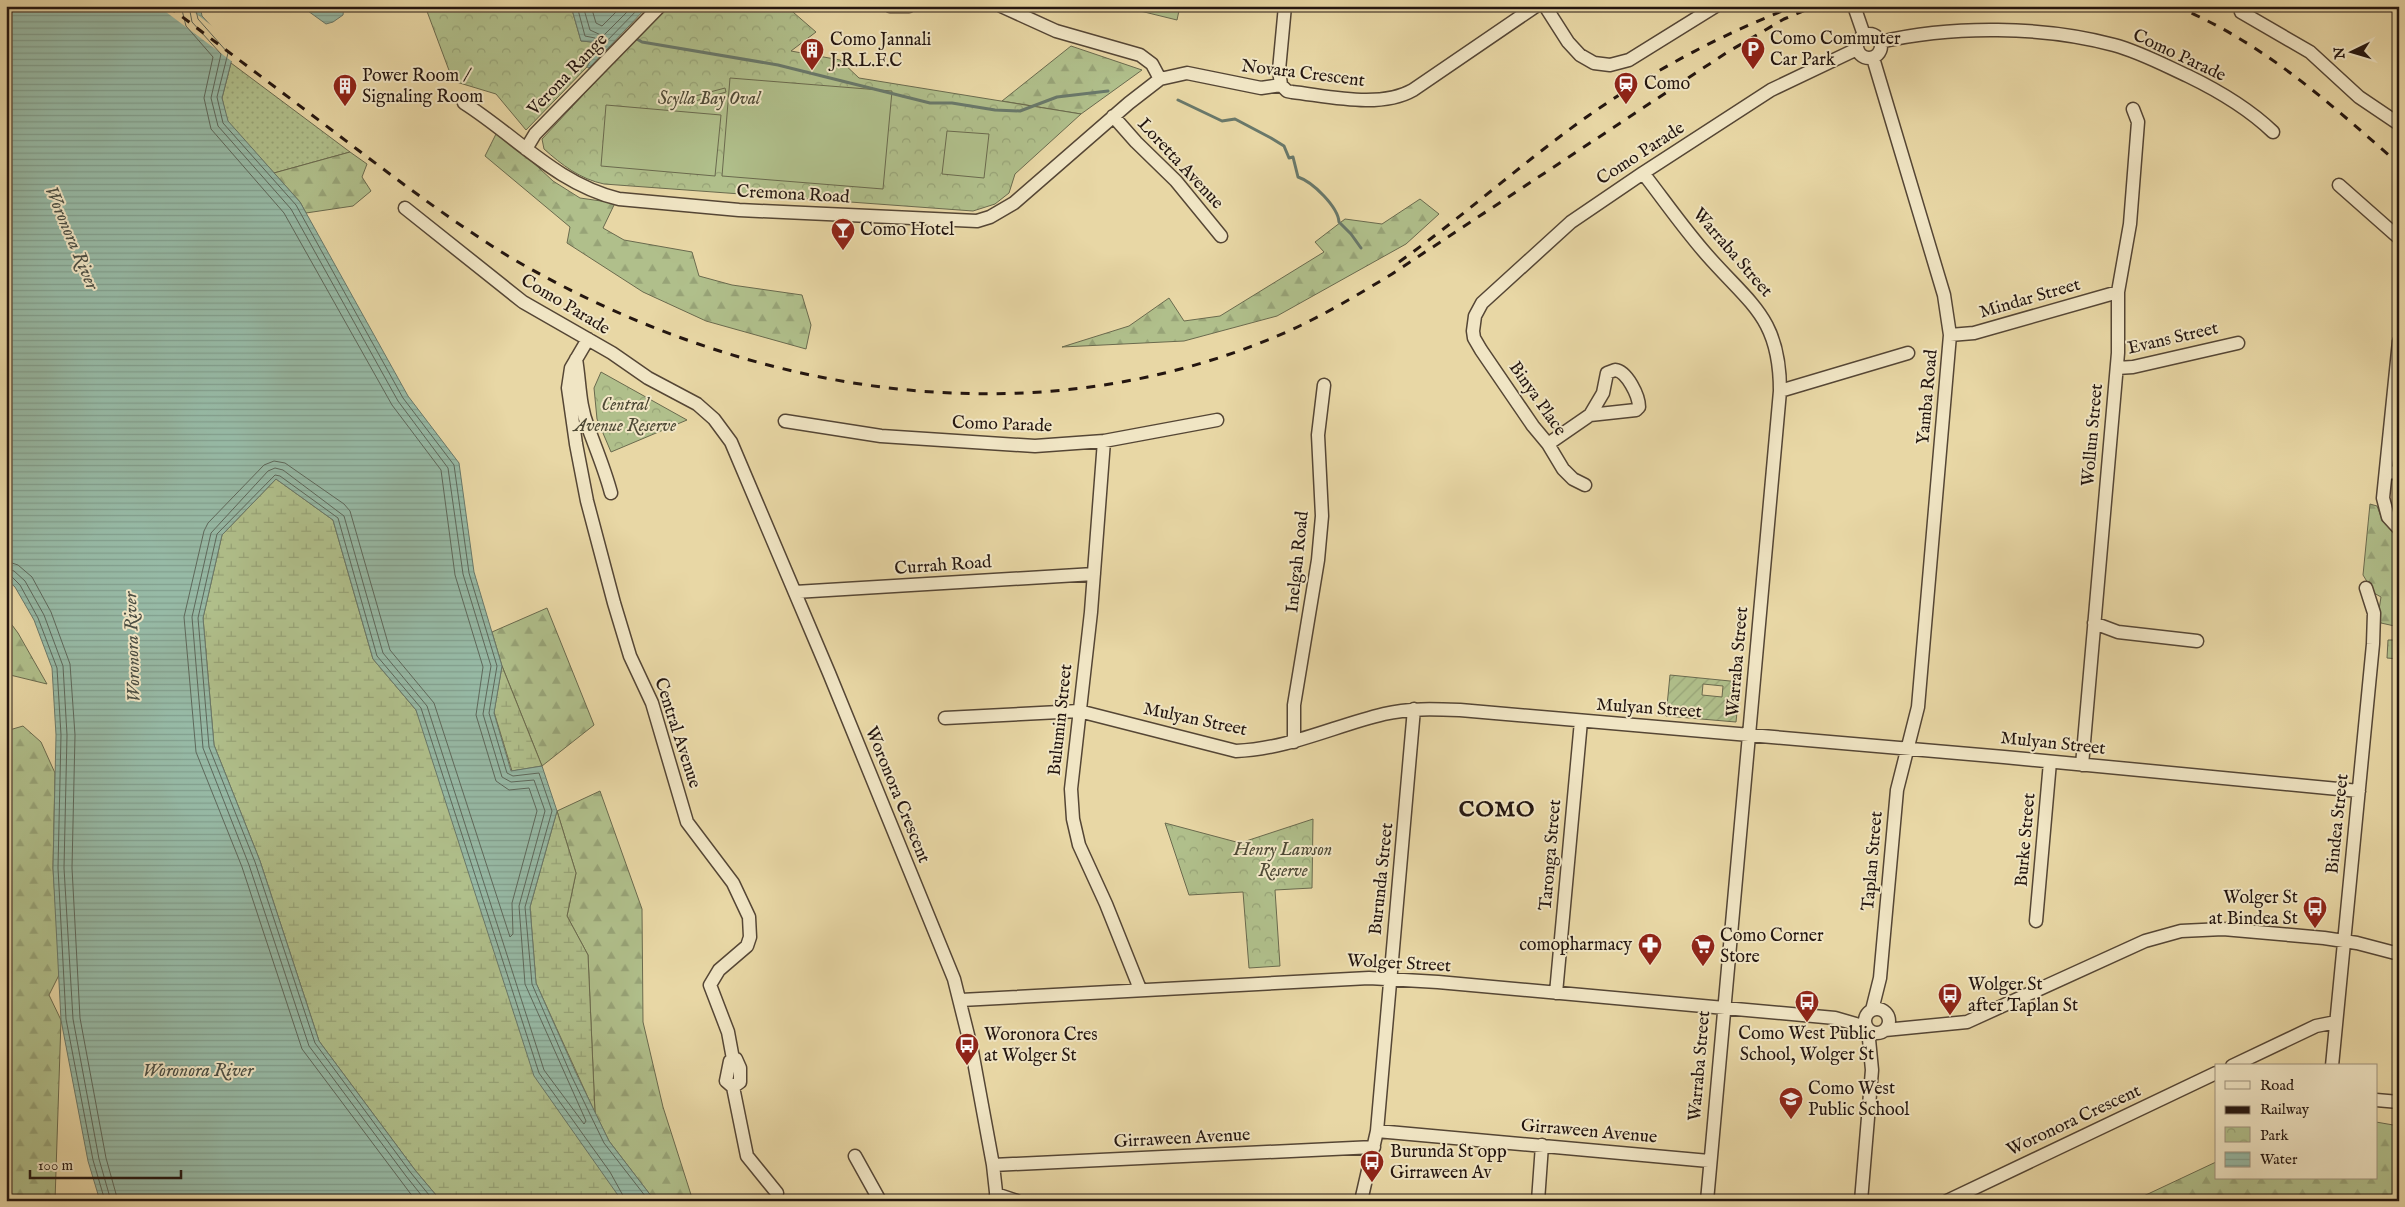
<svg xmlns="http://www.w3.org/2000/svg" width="2405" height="1207" viewBox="0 0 2405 1207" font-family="'IM FELL English',serif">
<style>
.grass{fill:url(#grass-dots);stroke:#6a6a4e}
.forest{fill:url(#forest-firs);stroke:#6a6a4e}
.wetland{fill:url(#wetland-marsh);stroke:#6a6a4e}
.park{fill:url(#park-crowns);stroke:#6a6a4e}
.garden{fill:url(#garden-furrows);stroke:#6a6a4e;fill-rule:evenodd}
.pitch{fill:#b0bf8b;stroke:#6a6a4e}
.water{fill:url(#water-rules);stroke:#69786a}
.pier{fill:#e8d7a5}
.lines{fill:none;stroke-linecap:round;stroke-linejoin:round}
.shore{stroke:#5e685b;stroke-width:1}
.stream{stroke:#69786a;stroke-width:3}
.minor-casing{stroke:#554635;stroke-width:15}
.minor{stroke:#f0e5c4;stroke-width:12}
.rail{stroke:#241610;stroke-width:3;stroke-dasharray:9 9;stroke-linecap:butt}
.labels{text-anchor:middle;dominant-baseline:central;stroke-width:4;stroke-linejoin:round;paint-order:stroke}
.poi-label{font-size:18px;fill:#241610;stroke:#f0e5c4;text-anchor:start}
.street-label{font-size:18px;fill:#241610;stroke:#f0e5c4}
.park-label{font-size:18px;font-style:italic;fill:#4e4935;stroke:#f0e5c4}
.water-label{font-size:19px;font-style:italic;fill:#4c4f44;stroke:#f0e5c4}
.district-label{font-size:22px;font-weight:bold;letter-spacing:1px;fill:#241610;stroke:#f0e5c4}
</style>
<defs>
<pattern id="grass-dots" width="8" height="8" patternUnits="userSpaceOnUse" patternTransform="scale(1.25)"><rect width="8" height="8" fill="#b0bf8b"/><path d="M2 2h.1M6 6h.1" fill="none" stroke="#97a377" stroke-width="1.8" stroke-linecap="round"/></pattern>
<pattern id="forest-firs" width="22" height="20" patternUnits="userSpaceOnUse" patternTransform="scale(1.25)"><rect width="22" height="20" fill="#b0bf8b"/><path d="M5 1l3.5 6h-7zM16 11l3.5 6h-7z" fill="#97a377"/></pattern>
<pattern id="wetland-marsh" width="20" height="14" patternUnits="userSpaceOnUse" patternTransform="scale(1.25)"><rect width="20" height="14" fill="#b0bf8b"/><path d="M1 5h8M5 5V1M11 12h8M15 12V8" fill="none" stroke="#97a377"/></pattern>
<pattern id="park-crowns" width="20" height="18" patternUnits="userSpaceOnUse" patternTransform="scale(1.25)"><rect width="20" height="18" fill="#b0bf8b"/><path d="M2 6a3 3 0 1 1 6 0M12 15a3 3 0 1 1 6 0" fill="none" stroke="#97a377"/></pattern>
<pattern id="garden-furrows" width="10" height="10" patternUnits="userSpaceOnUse" patternTransform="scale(1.25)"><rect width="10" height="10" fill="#b0bf8b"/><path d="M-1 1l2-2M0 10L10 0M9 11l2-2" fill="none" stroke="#97a377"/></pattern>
<pattern id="water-rules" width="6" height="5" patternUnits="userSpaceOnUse" patternTransform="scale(1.25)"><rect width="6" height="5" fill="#97baa6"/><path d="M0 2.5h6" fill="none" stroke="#829f8e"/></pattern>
</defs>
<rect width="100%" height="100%" fill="#e8d7a5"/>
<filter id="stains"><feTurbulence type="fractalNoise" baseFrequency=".004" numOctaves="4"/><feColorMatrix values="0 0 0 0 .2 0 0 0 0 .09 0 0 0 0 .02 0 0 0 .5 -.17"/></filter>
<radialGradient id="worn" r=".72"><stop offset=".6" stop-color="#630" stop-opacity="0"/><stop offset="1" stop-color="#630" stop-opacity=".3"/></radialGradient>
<path class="grass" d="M231,63L350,152L274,173L227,121L222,98Z"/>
<path class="forest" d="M1071,46L1142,70L1081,114L1002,101Z
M498,130L553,181L580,198L615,203L603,228L624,240L692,252L699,276L732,285L802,295L811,325L806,349L706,321L643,292L567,243L570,227L485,156Z
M350,152L367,164L362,177L371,191L353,206L306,213L300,202L274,173Z
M1420,199L1439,214L1406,244L1277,316L1184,341L1062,347L1129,326L1169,298L1184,321L1220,316L1324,252L1315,242L1345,219L1382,224Z
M2370,504L2377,506L2383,522L2399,536V627L2381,623L2378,616L2381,597L2374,593L2363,575Z
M547,608L594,725L542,766L502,666L492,632Z
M6,617L18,633L47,684L6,674Z
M2388,640H2399V659L2387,658Z
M23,726L41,742L55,773L53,868L60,973L49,995L61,1020L55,1201H6V731Z
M600,791L642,909L643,1022L663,1107L693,1201H655L609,1141L595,1113L588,955L567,916L576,873L557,811Z
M2376,1122L2399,1126V1201H2133L2216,1162V1178H2376Z"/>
<path class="wetland" d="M276,479L333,520L373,659L416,710L606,1175L622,1201H441L415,1170L319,1041L260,861L214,745L203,618L222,535Z
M502,666L542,766L512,771L494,712Z
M557,811L576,873L567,916L588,955L595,1113L536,983L530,907Z"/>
<path class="park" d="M425,6H571L581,41L592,42L594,54L587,67L526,130L496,94L453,81Z
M666,6H786L816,32L791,51L840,60L859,78L1081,114L1015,174L1009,193L995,204L973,211L604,184C580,179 562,165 544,149L542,139Z
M601,372L687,420L611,452L597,419L594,388Z
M1313,819L1312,888L1275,890L1280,966L1249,968L1243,892L1189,895L1165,823L1240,843Z"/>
<path class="garden" d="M1670,675L1740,682L1736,722L1666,716ZM1703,684L1723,686L1722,697L1702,695Z"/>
<path class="pitch" d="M1133,6H1180L1177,20L1132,9Z
M730,78L892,91L883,189L722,176Z
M725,88L726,92L685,104L684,99Z
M606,105L721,115L715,176L601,166Z
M947,131L989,134L984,178L942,174Z"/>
<path class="water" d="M6,6H200L202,16L234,51L222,98L228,121L300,202L408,396L459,463L474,572L502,666L494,713L511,771L542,766L557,811L530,907L536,983L576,1073L609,1141L655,1201H622L534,1076L416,710L373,659L333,520L276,479L222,535L203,618L214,745L260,861L319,1041L415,1170L441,1201H100L88,1161L61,1020L53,868L56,735L52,668L34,620L15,587L6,579Z
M301,6H344L343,15L333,22L326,24Z
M571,6H648L589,68L587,67C592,58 596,53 592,42L581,41Z"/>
<path class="pier" d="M158,6H186L220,32L236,50L234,63Z"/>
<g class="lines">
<path class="shore" d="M181,6L186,26L213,57L204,98L211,129L284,213L392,405L441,470L455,575L483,667L476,715L496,781L509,790L529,788L537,811L512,903L513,934L510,937L434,703L390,650L350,511L344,504L285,463L274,461L264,465L208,523L204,531L184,617L196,752L242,867L302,1049L416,1201
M189,6L192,22L221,54L211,98L218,126L291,209L398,401L448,468L463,574L491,666L483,714L502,777L511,782L534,780L545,811L519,906L525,984L586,1121L584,1124L544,1070L427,706L383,653L344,516L283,470L275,468L268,471L211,533L192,617L203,748L249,865L309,1046L406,1176L426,1201
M195,6L198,19L228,53L217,97L223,123L296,205L403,398L454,465L469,573L497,666L489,713L507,773L513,776L539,773L552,811L525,907L532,984L571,1075L604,1143L649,1201
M577,6L585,36L595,38L601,47L641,6
M583,6L590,30L603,36L633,6
M591,6L596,23L602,26L622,6
M6,561L18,565L32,577L51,612L70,664L75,735L72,868L80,1018L106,1158L118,1201
M6,569L14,571L25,581L44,615L63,666L67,735L64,868L73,1019L99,1159L111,1201
M6,575L11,576L20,585L38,618L57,668L61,735L58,868L66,1019L93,1160L105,1201
M434,1201L411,1173L315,1043L255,862L209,747L198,618L217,534L275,475L280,476L338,518L377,656L421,708L539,1073L610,1172L626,1201"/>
<path class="stream" d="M635,38L642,42L778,65L930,103H952L995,110L1020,111L1057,97L1108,91
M1178,100L1222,121L1235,119L1271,138L1284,146L1289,158L1293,157L1298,177C1313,182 1338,207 1339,222L1351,234L1361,248"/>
<defs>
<path id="minor" d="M890,6H909
M1001,6L1056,31L1140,55L1152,64L1160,79
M1545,6L1568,42L1580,55L1594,63L1610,65L1629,60L1716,6
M1854,6L1864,35
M2241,12L2310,52L2359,97L2399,124
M1857 46a12 12 0 1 1 24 0a12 12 0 1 1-24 0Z
M1880,42C1952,25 2044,26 2114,45C2140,52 2164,65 2188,76C2219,91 2248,108 2273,132
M1281,85L1279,70L1285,6
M464,103C516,136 557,184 619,199L739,210L977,221L990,217L1014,203L1129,103L1160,79L1187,73L1261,88L1281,85L1287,91L1292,92C1328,96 1380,109 1413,90L1536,6
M1113,116L1136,142L1176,181L1221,236
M526,149L535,134L660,6
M1643,173C1664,200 1684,229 1707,255C1751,305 1780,318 1780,391L1707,1201
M2339,185L2399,238
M405,208L523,302L612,353L648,378L697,404L714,419L731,442L829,673L954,979L972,1051L993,1165L997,1201
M1950,335L1974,333L2118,292
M588,339L571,368L568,388L576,444L587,501L614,603L630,656L652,703L687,822L733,883L749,917L750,937L747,946L719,970L710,985L728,1032L733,1059H736L740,1068V1082L733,1087
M2399,341L2383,498L2388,517L2399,529
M576,359C580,382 579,405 588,427C596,449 605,470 611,493
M2117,368L2133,367L2238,343
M1780,391L1908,353
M785,421L881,436L1035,446L1104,441L1217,420
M1104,441L1091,612L1071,789L1073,819L1079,845L1106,904L1140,989
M1548,444L1590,415L1603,393L1607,373L1615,370C1627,371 1639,396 1639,407L1636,410L1590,415
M2386,472L2399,473
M1585,485L1573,479L1563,469L1548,444L1533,426L1481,350L1474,338L1473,331L1475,316L1482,303L1571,222L1643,173L1771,90L1857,49
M795,592L1094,574
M2094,623L2118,632L2197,641
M945,718L1079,711L1236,751C1288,749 1334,726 1384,714C1409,708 1434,709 1460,710L2004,757L2359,791
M1294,742V705L1318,560L1322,516L1318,435L1324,385
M2082,765L2118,353V292L2130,224L2138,122L2133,109
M2036,921L2050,762
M1556,993L1581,721
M961,1000L1369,978L1438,982L1835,1018L1866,1027
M1865 1021a12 12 0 1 1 24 0a12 12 0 1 1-24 0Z
M1872,1010L1880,978L1897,790L1918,707L1950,335L1944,295L1873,58
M1885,1030L1967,1022L2145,941L2181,931L2223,929L2324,938L2357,943L2399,954
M733,1059L730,1061L726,1081L733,1087L747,1156L777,1193
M2232,1066L2316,1026L2336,1022
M2332,1066L2373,644L2374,613L2366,588
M2376,1100L2399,1102
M1377,1131L1709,1161
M855,1156L880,1201
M993,1165L1374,1147
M996,1194L1017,1201
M1361,1201L1377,1131L1414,709
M1538,1201L1542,1145
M1861,1201L1872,1070L1868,1029
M1947,1201L2216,1073"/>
</defs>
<use href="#minor" class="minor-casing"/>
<use href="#minor" class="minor"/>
<path class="rail" d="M168,6C231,54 295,102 358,150C407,187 456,224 508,256C744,395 1034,445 1291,330C1326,314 1359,294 1392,274L1726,53L1784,19L1815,6
M2175,6C2263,42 2328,102 2399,164
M1399,262C1464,216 1523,162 1588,116C1652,71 1722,34 1795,6"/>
</g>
<defs>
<symbol id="parking-pin" viewBox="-11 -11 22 30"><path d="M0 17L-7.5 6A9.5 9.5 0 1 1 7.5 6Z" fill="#8f2418" stroke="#f0e5c4"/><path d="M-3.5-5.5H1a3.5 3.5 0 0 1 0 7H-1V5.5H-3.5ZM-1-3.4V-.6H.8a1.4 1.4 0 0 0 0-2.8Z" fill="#fff"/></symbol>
<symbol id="building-pin" viewBox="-11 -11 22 30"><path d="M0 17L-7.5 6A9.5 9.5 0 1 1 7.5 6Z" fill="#8f2418" stroke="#f0e5c4"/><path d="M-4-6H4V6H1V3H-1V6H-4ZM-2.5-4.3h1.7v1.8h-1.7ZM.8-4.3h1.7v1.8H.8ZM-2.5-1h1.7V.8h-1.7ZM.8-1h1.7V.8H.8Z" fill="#fff"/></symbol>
<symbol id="station-pin" viewBox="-11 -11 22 30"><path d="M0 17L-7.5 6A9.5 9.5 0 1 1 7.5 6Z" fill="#8f2418" stroke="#f0e5c4"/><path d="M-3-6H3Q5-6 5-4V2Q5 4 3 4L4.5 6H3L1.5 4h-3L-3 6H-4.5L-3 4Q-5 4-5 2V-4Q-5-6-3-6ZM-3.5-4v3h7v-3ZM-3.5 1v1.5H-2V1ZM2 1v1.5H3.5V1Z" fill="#fff"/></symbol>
<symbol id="bar-pin" viewBox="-11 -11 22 30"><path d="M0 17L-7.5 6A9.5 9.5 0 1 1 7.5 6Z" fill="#8f2418" stroke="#f0e5c4"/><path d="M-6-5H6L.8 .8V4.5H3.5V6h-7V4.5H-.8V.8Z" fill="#fff"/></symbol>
<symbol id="bus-pin" viewBox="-11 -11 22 30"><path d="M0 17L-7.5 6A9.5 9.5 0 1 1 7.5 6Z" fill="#8f2418" stroke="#f0e5c4"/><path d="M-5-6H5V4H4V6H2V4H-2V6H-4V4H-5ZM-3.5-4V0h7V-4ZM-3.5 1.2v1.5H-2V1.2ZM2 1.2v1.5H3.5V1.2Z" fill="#fff"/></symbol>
<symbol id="pharmacy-pin" viewBox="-11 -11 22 30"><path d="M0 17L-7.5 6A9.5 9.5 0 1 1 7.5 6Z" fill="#8f2418" stroke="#f0e5c4"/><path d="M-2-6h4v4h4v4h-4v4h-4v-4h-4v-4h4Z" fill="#fff"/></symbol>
<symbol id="supermarket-pin" viewBox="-11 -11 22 30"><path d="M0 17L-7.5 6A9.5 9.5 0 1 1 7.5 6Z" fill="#8f2418" stroke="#f0e5c4"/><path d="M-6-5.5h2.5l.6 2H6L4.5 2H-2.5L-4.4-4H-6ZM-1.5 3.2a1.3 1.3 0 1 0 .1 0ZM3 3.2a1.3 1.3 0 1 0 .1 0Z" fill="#fff"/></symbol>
<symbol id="school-pin" viewBox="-11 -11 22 30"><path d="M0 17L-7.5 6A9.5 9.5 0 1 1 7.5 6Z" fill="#8f2418" stroke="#f0e5c4"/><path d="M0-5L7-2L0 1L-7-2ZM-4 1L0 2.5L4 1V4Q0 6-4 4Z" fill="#fff"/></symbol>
</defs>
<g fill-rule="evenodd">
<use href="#parking-pin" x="1739" y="35" width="28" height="38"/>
<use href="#building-pin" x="798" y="36" width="28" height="38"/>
<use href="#station-pin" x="1612" y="70" width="28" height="38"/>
<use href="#building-pin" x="331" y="72" width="28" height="38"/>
<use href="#bar-pin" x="829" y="216" width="28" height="38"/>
<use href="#bus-pin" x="2301" y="894" width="28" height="38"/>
<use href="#pharmacy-pin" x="1636" y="931" width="28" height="38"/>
<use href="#supermarket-pin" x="1689" y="932" width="28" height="38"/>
<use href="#bus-pin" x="1936" y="981" width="28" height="38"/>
<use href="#bus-pin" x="1793" y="988" width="28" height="38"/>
<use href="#bus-pin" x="953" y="1031" width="28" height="38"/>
<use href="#school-pin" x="1777" y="1085" width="28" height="38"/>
<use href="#bus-pin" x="1358" y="1148" width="28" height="38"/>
</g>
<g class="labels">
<g class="poi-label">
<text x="1770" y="39">Como Commuter<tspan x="1770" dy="21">Car Park</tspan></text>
<text x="830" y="40">Como Jannali<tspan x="830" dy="21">J.R.L.F.C</tspan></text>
<text x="362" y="76">Power Room /<tspan x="362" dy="21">Signaling Room</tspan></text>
<text x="1644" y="84">Como</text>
<text x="860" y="230">Como Hotel</text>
<text x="2298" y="898" text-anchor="end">Wolger St<tspan x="2298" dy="21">at Bindea St</tspan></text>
<text x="1720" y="936">Como Corner<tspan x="1720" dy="21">Store</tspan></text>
<text x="1632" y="945" text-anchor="end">comopharmacy</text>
<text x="1968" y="985">Wolger St<tspan x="1968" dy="21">after Taplan St</tspan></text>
<text x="1807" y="1034" text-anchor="middle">Como West Public<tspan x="1807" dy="21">School, Wolger St</tspan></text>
<text x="984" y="1035">Woronora Cres<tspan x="984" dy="21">at Wolger St</tspan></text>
<text x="1808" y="1089">Como West<tspan x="1808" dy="21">Public School</tspan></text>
<text x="1390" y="1152">Burunda St opp<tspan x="1390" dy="21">Girraween Av</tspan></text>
</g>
<g class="street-label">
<text transform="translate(2179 56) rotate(25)">Como Parade</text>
<text transform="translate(1303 74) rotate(7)">Novara Crescent</text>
<text transform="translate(568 75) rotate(-46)">Verona Range</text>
<text transform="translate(1641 154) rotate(-33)">Como Parade</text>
<text transform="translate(1180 164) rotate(47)">Loretta Avenue</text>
<text transform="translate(793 195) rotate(3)">Cremona Road</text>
<text transform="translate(1732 253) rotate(49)">Warraba Street</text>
<text transform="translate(2030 299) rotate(-16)">Mindar Street</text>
<text transform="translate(565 305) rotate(31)">Como Parade</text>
<text transform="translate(2173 339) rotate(-13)">Evans Street</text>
<text transform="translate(1928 397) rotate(-85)">Yamba Road</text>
<text transform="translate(1537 399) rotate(55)">Binya Place</text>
<text transform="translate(1002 425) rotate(2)">Como Parade</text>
<text transform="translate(2093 435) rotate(-85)">Wollun Street</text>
<text transform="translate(1298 562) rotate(-84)">Inelgah Road</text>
<text transform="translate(943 566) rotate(-4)">Currah Road</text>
<text transform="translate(1738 662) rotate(-85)">Warraba Street</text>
<text transform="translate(1649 709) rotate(4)">Mulyan Street</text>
<text transform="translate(1061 720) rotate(-84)">Bulumin Street</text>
<text transform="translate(1195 720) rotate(12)">Mulyan Street</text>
<text transform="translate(677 733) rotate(72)">Central Avenue</text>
<text transform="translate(2053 744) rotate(6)">Mulyan Street</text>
<text transform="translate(897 795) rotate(68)">Woronora Crescent</text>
<text transform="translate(2338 824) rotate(-84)">Bindea Street</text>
<text transform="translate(2026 840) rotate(-85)">Burke Street</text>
<text transform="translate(1551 855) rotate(-85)">Taronga Street</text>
<text transform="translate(1873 861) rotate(-85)">Taplan Street</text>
<text transform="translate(1382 879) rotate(-84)">Burunda Street</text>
<text transform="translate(1399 964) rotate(3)">Wolger Street</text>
<text transform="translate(1700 1066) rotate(-85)">Warraba Street</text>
<text transform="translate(2074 1121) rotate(-25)">Woronora Crescent</text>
<text transform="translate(1589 1132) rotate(5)">Girraween Avenue</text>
<text transform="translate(1182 1139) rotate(-3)">Girraween Avenue</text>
</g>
<g class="park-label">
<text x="709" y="99">Scylla Bay Oval</text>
<text x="625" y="405">Central<tspan x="625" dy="21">Avenue Reserve</tspan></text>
<text x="1283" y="850">Henry Lawson<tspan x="1283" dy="21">Reserve</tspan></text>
</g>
<g class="water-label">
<text transform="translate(71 238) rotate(67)">Woronora River</text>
<text transform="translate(133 647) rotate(-92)">Woronora River</text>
<text x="198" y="1071">Woronora River</text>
</g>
<g class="district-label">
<text x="1497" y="810">COMO</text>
</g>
</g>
<rect width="2405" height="1207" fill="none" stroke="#e8d7a5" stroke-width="25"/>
<rect x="8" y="8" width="2390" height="1192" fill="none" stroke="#241610" stroke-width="2.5"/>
<rect x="12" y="12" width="2380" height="1182" fill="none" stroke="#241610"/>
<rect x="2215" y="1064" width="162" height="115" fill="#f0e5c4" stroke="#9e927c"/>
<rect x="2225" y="1081" width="25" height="8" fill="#f0e5c4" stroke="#9e927c"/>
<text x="2260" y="1090" font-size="15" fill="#241610">Road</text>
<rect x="2225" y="1106" width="25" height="8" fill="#241610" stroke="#9e927c"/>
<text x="2260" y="1114" font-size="15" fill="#241610">Railway</text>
<rect x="2225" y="1127" width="25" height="15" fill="url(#park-crowns)" stroke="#9e927c"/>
<text x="2260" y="1140" font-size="15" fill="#241610">Park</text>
<rect x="2225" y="1152" width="25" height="15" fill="url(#water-rules)" stroke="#9e927c"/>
<text x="2260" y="1164" font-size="15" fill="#241610">Water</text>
<g transform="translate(2352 52) rotate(265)" stroke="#f0e5c4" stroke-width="4" paint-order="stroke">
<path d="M0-4L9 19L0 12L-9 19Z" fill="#241610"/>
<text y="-8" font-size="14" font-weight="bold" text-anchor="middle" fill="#241610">N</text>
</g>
<path d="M30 1170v8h151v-8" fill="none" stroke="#241610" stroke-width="2.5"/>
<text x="38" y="1170" font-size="15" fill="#241610" stroke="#f0e5c4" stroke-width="4" paint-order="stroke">100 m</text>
<rect width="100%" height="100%" filter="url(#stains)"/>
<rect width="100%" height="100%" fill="url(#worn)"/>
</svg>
